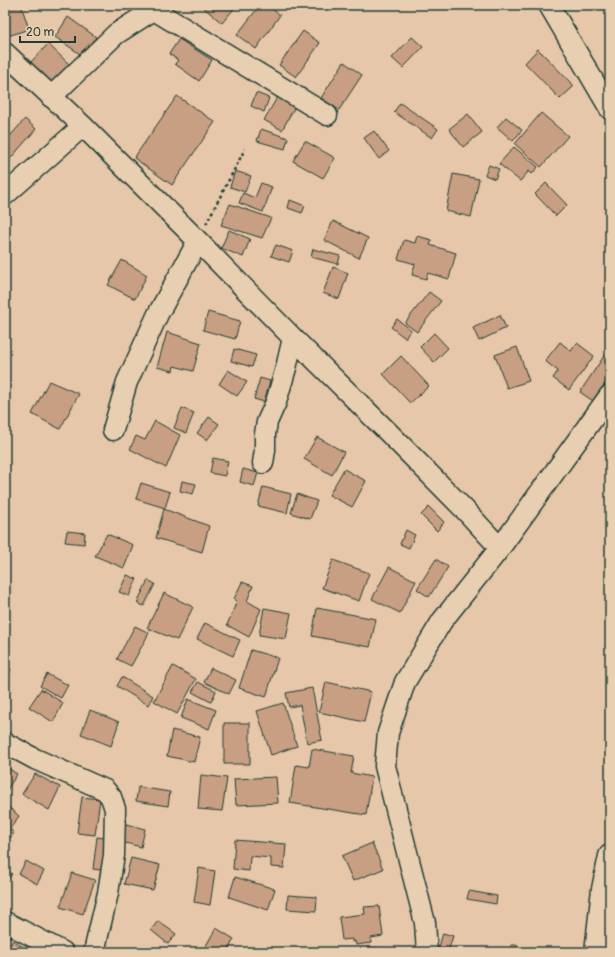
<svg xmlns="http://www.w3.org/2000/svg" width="615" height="957" viewBox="0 0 615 957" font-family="Pangolin,sans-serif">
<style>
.building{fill:#c99f83;stroke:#1f3d34}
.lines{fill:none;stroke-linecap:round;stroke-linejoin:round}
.minor-casing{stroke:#1f3d34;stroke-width:23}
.major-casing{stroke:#1f3d34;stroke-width:25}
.path{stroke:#1f3d34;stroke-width:2.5;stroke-dasharray:3 3;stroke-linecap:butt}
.minor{stroke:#e9cfb1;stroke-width:20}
.major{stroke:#e9cfb1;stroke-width:22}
</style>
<rect width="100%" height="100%" fill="#e6c7a9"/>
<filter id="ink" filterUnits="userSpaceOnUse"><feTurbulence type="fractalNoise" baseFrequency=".025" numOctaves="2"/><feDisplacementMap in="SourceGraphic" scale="8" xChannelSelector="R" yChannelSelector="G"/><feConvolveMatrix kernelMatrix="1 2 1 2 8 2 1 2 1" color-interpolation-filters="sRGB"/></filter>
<g filter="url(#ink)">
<path class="building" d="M7,5H21L29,29L5,37V6Z
M206,5H237L222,23L204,8Z
M260,5H267L280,15L256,49L237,35Z
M68,17L96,37L83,56L55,37Z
M303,31L320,43L296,77L279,65Z
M412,37L423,47L403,68L392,58Z
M179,39L212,60L199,81L175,64L178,60L169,54Z
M48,44L71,66L53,85L30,63Z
M538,49L574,86L560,99L525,63Z
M344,62L362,75L339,110L321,98Z
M5,89L9,92L5,97Z
M281,91L298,101L282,130L264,120Z
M256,93L269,98L264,112L251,106Z
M177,96L215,122L172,185L134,158Z
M400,103L438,129L432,138L394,112Z
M541,113L568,136L541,167L515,144Z
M468,114L482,132L463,147L449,129Z
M506,117L522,130L513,141L497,127Z
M25,119L36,129L11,158L5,152V142Z
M261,129L288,138L285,149L257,141Z
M374,131L389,151L379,159L364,138Z
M305,141L335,158L323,178L293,161Z
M514,147L538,167L532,174L529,171L520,181L499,164Z
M489,165L499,169L495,179L485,175Z
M235,171L251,176L245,192L230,187Z
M453,174L479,179L471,217L446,211Z
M261,183L272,187L263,212L239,203L243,193L255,198Z
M546,183L567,205L556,216L535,194Z
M290,200L305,206L302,213L288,208Z
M230,204L271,218L262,238L221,225Z
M333,221L368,238L359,258L324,240Z
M229,230L250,239L243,257L221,248Z
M417,236L432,240L430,245L456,253L449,279L428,273L426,279L412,275L415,264L398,259L404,240L415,243Z
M276,245L293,251L289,262L271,256Z
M313,249L340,256L338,264L311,257Z
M122,260L147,275L135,299L108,285Z
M333,267L348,273L339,299L323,293Z
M429,292L441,301L417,332L405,323Z
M208,312L240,321L235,339L203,330Z
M500,315L506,328L479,341L473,328Z
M397,319L411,330L405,338L391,327Z
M167,332L201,343L193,371L174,366L173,371L157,367Z
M434,333L448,348L434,362L420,347Z
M560,342L571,351L577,343L594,356L569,390L553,378L558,371L545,361Z
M517,347L529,381L507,388L495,355Z
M234,349L256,355L252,367L231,361Z
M401,356L429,386L410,403L383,374Z
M604,356L610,360V376L593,401L580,392Z
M228,370L247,382L237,396L219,384Z
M260,378L270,381L264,402L254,399Z
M49,381L79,394L60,429L32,414Z
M182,408L194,413L186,433L174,428Z
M209,417L219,424L207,440L197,433Z
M155,421L180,435L166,468L130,449L136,436L145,440Z
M317,437L344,452L332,475L304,459Z
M213,458L228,461L225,476L210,473Z
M243,469L258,473L254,486L240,482Z
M344,469L366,481L352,507L329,495Z
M182,481L196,484L193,494L180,491Z
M141,483L170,492L165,508L136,499Z
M263,487L291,494L287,513L258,506Z
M297,494L317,501L310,519L291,513Z
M429,507L444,522L437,531L421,515Z
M164,509L209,526L202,552L156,538Z
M406,530L415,535L409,548L400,544Z
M67,531L85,533L84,544L65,542Z
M107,534L133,545L124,568L95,556Z
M436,559L448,567L429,597L417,589Z
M333,560L369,573L359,601L322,588Z
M389,567L416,581L400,613L372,599Z
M127,575L137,579L129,596L119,592Z
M148,580L155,584L144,606L137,603Z
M242,582L253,586L247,601L261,609L249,637L227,625L237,601L234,599Z
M164,593L193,607L177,640L147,628Z
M264,608L291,613L286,639L259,635Z
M317,608L376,619L370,647L312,636Z
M205,623L240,640L233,656L197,639Z
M135,626L149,633L131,666L117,659Z
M251,650L278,658L266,697L239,688Z
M173,666L196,679L177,714L154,701Z
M5,667L11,669L8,680L5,679Z
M211,668L236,680L229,694L204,682Z
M47,674L68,685L61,698L40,686Z
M122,677L153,696L148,705L117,686Z
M198,682L216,691L211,702L192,692Z
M326,682L371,692L364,722L319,712Z
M312,688L322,740L307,743L300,705L289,707L286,693Z
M41,689L63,703L53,722L29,707Z
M188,699L216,710L209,729L181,718Z
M283,703L297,746L271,755L257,711Z
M90,710L119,722L111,746L81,734Z
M224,723H250V764H224Z
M172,730L200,737L194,762L167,756Z
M312,749L354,756L351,773L372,777L366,815L290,803L296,765L309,767Z
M5,766L17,774L5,793Z
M35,774L60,787L49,810L22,794Z
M201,775L227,778L222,811L198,809Z
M276,777L278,803L236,805L234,779Z
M138,787L170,792L168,806L136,801Z
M82,797L100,799L95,835L77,833Z
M5,804L19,816L10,829L14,833L7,842L5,840Z
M126,824L145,829L141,847L122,842Z
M97,837L111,839L107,871L93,869Z
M235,840L286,844L284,868L271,867V858L250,856L249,871L233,869Z
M372,843L383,869L353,881L342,856Z
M131,858L160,865L153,890L124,884Z
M26,861L44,871L37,884L19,874Z
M5,867L12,874L6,881L5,880Z
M199,868L215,871L210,905L194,902Z
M72,873L95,880L83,914L60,907Z
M235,877L275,889L268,910L229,897Z
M469,891L497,896L496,904L467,899Z
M288,895L317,897L316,911L287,909Z
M379,906L383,936L371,938V943L356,945L355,941L352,942V939L342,940L339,917L365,914L364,907Z
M158,921L176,934L168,944L151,930Z
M216,928L234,939L227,952H204L203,951Z
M443,933L453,936L448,952L438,951Z
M13,940L22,946L18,952L9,947Z
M511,945H518V952H511Z
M367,947L407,950V952H366Z
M297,948L326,950V952H297Z"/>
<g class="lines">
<defs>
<path id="minor" d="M150,5L154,10L327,115
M549,5L610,109
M5,53L83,126L198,241L293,338L392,436L464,509L500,548
M51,97L116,34L161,5
M5,195L83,126
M113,430L127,382L158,314L198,241
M263,463L265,450V434L267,422L276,402L286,368L293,338
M5,743L35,759L105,790L111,797L115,809L114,855L108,893L94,952
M5,922L63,952
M427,952L425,923L385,766L388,733L405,682L442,621L500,548L610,395"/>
<path id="major" d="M596,952L603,889L610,856"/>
</defs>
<use href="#minor" class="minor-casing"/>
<use href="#major" class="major-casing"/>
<path class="path" d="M206,224L245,149"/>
<use href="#minor" class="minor"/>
<use href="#major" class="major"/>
</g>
</g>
<rect width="615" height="957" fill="none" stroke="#e9cfb1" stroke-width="20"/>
<rect x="10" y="10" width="595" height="937" fill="none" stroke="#1f3d34" stroke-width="1.5" filter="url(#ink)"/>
<path d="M20 36v6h55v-6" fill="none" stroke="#1f3d34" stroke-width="2"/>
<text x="26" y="36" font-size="12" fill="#1f3d34" stroke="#e9cfb1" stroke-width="3" paint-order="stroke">20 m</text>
</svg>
